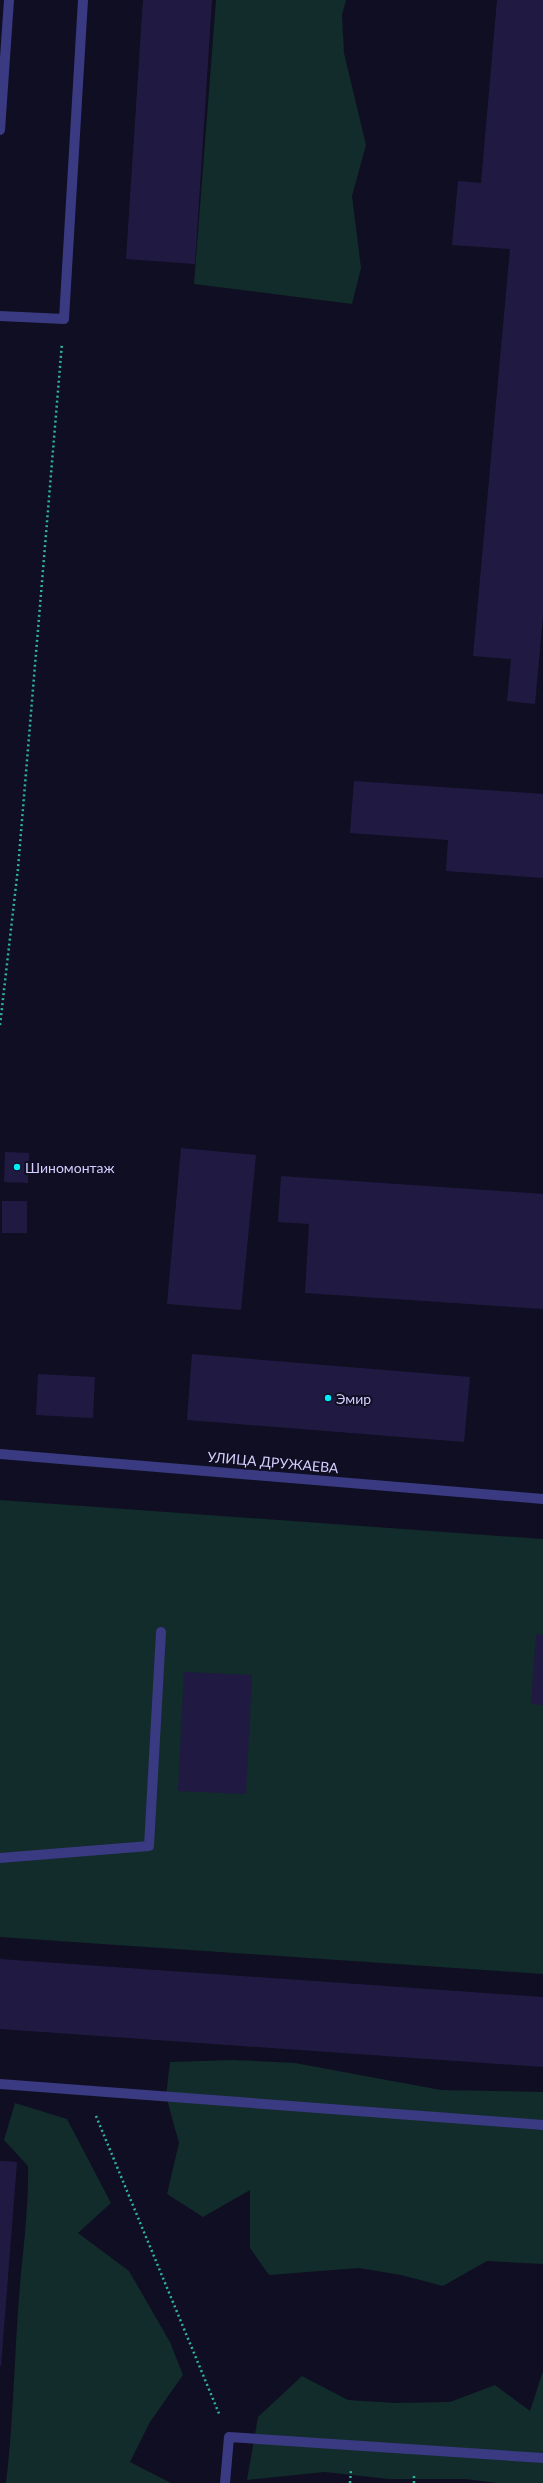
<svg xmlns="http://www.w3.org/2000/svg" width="543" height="2483" viewBox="0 0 543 2483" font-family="Lato,sans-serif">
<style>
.green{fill:#112c2a}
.building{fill:#201a43}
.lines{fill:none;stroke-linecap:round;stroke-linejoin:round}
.path{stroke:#2fb3a4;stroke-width:2.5;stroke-dasharray:2 3;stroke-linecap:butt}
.minor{stroke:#393a81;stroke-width:10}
.poi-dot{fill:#02ebf7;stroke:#100e22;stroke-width:1.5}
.labels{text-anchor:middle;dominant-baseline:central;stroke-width:4;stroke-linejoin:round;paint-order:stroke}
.poi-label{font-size:14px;fill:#d2cfff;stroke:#100e22;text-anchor:start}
.street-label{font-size:14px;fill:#d2cfff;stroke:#100e22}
</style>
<rect width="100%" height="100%" fill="#100e22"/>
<path class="green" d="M216,0H346L342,15L344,53L366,145L352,196L361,268L352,304L194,284Z
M0,1500L543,1539V1974L0,1937Z
M233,2060L295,2063L441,2090L543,2092V2264L487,2261L443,2286L401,2275L359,2268L269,2275L250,2248V2190L203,2217L167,2194L179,2143L166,2096L170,2062Z
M15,2103L67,2119L111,2203L78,2233L129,2271L170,2342L183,2375L150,2422L130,2462L171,2483H6C13,2425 14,2368 18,2311C21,2262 29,2215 28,2166L4,2140Z
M543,2371V2483H497L465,2479H389L325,2472L247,2480L258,2417L302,2376L348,2400L396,2403L450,2402L495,2385L530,2411Z"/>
<path class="building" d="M143,0H212L195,264L126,259Z
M497,0H543V616L535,704L507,701L511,659L473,656L510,249L452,245L458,181L481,183Z
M354,781L543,794V878L446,871L448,840L350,833Z
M181,1148L256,1155L241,1310L167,1304Z
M5,1152L29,1153L28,1183L4,1182Z
M281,1176L543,1194V1309L305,1293L309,1224L278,1222Z
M2,1201H27V1233H2Z
M192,1354L470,1377L464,1442L187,1420Z
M38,1374L95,1377L93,1418L36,1415Z
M536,1634L543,1635V1705L531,1704Z
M184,1672L252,1675L246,1794L178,1791Z
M0,1959L543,1997V2067L0,2029Z
M0,2161L17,2162L1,2366H0Z"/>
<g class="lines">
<path class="path" d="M0,1025L18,868L62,343
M96,2116L220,2416
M350,2483L351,2470
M414,2483V2474"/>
<path class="minor" d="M0,130L9,0
M0,316L64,319L83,0
M0,1454L543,1499
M0,1858L149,1846L161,1632
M0,2084L543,2125
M225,2483L229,2437L543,2458"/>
</g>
<g class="poi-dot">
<circle cx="17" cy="1167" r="4"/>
<circle cx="328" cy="1398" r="4"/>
</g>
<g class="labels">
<g class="poi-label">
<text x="25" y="1167">Шиномонтаж</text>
<text x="336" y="1398">Эмир</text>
</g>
<g class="street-label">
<text transform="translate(273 1462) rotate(5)">УЛИЦА ДРУЖАЕВА</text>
</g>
</g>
</svg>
